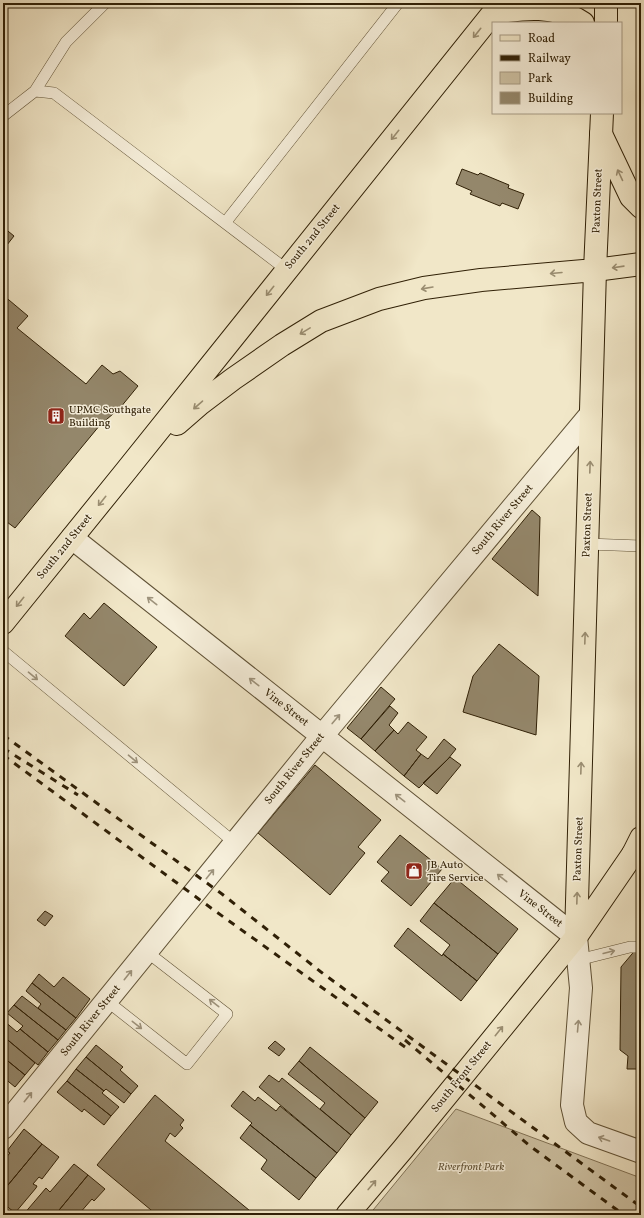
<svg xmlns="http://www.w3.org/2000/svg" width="644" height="1218" viewBox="0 0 644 1218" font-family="Vollkorn,serif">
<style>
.green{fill:#d0c5a7;stroke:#807256}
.building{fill:#94876b;stroke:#302006}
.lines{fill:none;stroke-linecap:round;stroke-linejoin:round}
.lane-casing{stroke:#605236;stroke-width:12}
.street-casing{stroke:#605236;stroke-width:24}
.primary-casing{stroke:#302006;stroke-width:24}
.highway-casing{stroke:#302006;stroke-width:24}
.lane{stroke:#f6efdb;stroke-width:11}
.street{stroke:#f6efdb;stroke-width:22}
.primary{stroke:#f1e7c8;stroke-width:22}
.highway{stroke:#f1e7c8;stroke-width:22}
.rail{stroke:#302006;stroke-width:3;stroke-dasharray:7 7;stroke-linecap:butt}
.oneway{stroke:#9a8d71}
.oneway2{stroke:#9d927b}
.labels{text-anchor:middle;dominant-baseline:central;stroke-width:3;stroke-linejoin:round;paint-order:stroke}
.street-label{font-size:11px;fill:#302006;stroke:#f6efdb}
.poi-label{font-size:11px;fill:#302006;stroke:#f6efdb;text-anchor:start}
.park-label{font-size:11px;font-style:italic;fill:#605236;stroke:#f6efdb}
</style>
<rect width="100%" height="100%" fill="#f1e7c8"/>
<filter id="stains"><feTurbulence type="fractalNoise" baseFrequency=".005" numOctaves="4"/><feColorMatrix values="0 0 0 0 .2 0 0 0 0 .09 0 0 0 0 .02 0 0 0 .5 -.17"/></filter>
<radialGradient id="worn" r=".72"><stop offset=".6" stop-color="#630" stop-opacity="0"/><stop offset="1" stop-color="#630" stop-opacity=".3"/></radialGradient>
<path class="green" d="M456,1109L641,1178V1215H369Z"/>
<path class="building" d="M462,169L478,175L480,173L509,185L508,188L524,194L518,209L502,203L500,206L470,194L472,191L456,184Z
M3,227L14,236L3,250Z
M3,295L28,316L17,328L86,384L102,365L113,374L120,371L138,386L120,408L100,425L15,528L3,519Z
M532,510L540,517L538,596L492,559Z
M104,603L157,647L124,686L65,636L84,613L90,619Z
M499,644L539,676L536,735L463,712L473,676Z
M381,687L395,699L361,739L347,728Z
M390,706L398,713L389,725L394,730L375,751L361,739Z
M408,722L427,737L416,750L421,754L404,776L375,751L394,730L398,734Z
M444,739L456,749L448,759L419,788L404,776L421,754L428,759Z
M450,757L461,765L437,794L423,783Z
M315,765L381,820L358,847L365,853L330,895L258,833Z
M400,835L442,869L411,906L381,881L389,872L377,862Z
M455,878L518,929L498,954L434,903Z
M434,903L498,954L477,981L443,954L450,945L420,921Z
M45,911L53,916L45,926L37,920Z
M408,928L442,956L443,954L477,981L461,1001L394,946Z
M637,948H641L640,1069H627L628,1056L620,1050L621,967Z
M39,974L54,987L63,977L90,999L76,1018L32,983Z
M32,983L76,1018L66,1030L38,1008L41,1004L26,991Z
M22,996L66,1030L58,1040L14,1005Z
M14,1005L58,1040L48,1052L20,1029L23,1026L7,1013Z
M3,1020L17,1032L20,1029L48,1052L38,1065L3,1036Z
M3,1036L35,1063L25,1075L3,1057Z
M275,1041L285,1049L279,1056L268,1048Z
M96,1045L123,1067L120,1070L138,1086L131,1094L86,1057Z
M310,1047L378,1102L365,1118L299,1061Z
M3,1057L25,1075L15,1087L3,1077Z
M86,1057L131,1094L124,1103L106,1089L104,1091L76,1069Z
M299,1061L365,1118L351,1135L320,1109L325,1103L288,1074Z
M76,1069L104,1091L102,1093L119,1107L111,1116L67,1081Z
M269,1075L279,1082L282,1078L351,1135L337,1153L259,1087Z
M67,1081L111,1116L104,1125L84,1109L82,1112L57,1092Z
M243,1091L255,1101L258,1097L276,1111L280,1106L337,1153L316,1178L250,1125L252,1123L231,1106Z
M155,1095L184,1120L180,1125L183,1128L175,1137L170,1133L165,1141L255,1215H157L97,1165Z
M250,1125L316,1178L299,1200L261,1169L267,1160L240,1138Z
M24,1129L42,1144L3,1191V1161L10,1153L7,1151Z
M42,1144L59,1157L42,1179L39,1177L33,1184L37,1186L36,1188L15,1213L3,1203V1191Z
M74,1164L88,1175L55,1215H23L46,1188L50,1192Z
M88,1175L105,1189L94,1201L92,1199L79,1214L80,1215H55Z"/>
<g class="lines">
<defs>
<path id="lane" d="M35,91L66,42L105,3
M3,116L35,91L54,93L287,270
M225,223L398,3
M587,544L641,546
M3,651L235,843
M578,960L630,947H641
M107,1001L187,1064L227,1014L147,952"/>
<path id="street" d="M72,538L576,937L581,988L572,1105L576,1122L588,1133L641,1152
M3,1128L322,736L591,414"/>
<path id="primary" d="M493,13C524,8 555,4 583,23
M606,23V3
M177,424L200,404L233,379L282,345L321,321L379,299L424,288L481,280L595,270
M3,623L126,471L501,3
M576,937L595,270L602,113
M347,1215L403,1149L576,937L633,854L641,850"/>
<path id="highway" d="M601,134L631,197L641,207
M595,270L641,264
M633,854L641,838"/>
</defs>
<use href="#lane" class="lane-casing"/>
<use href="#street" class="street-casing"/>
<use href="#primary" class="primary-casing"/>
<use href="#highway" class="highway-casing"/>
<use href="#lane" class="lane"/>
<use href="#street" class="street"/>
<use href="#primary" class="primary"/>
<use href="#highway" class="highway"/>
<path class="rail" d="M3,735L222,894L321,972L641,1207
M3,748L78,795
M3,755L211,908L405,1047
M405,1040L530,1146L624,1215"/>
</g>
<defs><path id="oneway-shaft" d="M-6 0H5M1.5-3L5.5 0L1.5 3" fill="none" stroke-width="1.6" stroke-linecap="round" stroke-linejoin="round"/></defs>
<g class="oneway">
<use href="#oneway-shaft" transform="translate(477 33) rotate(129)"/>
<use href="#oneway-shaft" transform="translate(395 135) rotate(129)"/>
<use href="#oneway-shaft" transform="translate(620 175) rotate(-115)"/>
<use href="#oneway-shaft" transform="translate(618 267) rotate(172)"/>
<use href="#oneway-shaft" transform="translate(556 273) rotate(175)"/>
<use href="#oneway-shaft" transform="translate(427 288) rotate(170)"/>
<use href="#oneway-shaft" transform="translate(270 291) rotate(129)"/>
<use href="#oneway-shaft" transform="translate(305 331) rotate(149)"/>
<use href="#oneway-shaft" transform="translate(198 405) rotate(139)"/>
<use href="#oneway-shaft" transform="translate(590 467) rotate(-88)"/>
<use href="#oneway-shaft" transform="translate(102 501) rotate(129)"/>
<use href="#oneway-shaft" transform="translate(20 602) rotate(129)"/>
<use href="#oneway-shaft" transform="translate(585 638) rotate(-88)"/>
<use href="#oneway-shaft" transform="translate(581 768) rotate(-88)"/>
<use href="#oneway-shaft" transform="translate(577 898) rotate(-88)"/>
<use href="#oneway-shaft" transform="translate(499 1031) rotate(-51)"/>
<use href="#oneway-shaft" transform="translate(372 1185) rotate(-50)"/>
</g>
<g class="oneway2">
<use href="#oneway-shaft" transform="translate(152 601) rotate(-142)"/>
<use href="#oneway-shaft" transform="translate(33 676) rotate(40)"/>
<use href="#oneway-shaft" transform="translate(254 682) rotate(-142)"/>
<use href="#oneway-shaft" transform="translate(336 719) rotate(-50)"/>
<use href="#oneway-shaft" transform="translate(133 759) rotate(40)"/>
<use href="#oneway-shaft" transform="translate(400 798) rotate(-142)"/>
<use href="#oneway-shaft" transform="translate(210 874) rotate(-51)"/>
<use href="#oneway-shaft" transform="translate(502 878) rotate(-142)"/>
<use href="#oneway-shaft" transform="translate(609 952) rotate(-14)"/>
<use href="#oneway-shaft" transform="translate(128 975) rotate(-51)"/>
<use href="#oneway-shaft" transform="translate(214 1003) rotate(-142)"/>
<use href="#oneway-shaft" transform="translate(137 1025) rotate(38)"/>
<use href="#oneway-shaft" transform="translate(578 1026) rotate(-85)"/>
<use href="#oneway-shaft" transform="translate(28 1097) rotate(-51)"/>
<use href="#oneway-shaft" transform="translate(604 1139) rotate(-161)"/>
</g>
<defs>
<symbol id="building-square" viewBox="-11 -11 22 22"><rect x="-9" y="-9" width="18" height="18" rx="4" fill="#8f2418" stroke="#f6efdb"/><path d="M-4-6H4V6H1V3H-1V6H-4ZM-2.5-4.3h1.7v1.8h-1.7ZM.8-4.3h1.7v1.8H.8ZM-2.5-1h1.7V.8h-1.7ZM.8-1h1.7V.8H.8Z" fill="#fff"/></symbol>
<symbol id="shop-square" viewBox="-11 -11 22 22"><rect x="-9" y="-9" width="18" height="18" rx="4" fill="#8f2418" stroke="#f6efdb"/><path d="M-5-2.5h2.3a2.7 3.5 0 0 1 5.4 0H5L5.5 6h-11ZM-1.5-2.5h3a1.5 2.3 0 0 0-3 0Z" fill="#fff"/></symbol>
</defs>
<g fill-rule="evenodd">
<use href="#building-square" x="46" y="406" width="20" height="20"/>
<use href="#shop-square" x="404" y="861" width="20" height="20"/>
</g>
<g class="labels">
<g class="street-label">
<text transform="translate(598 201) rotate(-88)">Paxton Street</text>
<text transform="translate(313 237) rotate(-51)">South 2nd Street</text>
<text transform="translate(503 520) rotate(-50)">South River Street</text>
<text transform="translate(588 525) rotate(-88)">Paxton Street</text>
<text transform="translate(65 547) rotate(-51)">South 2nd Street</text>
<text transform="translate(286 708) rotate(38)">Vine Street</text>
<text transform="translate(295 769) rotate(-51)">South River Street</text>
<text transform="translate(579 849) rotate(-88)">Paxton Street</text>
<text transform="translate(540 909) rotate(38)">Vine Street</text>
<text transform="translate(91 1021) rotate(-51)">South River Street</text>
<text transform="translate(462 1077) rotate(-51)">South Front Street</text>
</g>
<g class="poi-label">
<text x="69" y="410">UPMC Southgate<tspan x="69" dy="13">Building</tspan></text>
<text x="427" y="865">JB Auto<tspan x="427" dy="13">Tire Service</tspan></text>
</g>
<g class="park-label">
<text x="471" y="1167">Riverfront Park</text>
</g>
</g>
<rect width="644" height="1218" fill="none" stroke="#f1e7c8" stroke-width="16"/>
<rect x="4" y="4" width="636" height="1210" fill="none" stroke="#302006" stroke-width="2"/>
<rect x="8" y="8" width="628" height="1202" fill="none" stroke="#302006"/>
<rect x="492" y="22" width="130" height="92" fill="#f6efdb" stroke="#a79c86"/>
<rect x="500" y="35" width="20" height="6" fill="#f1e7c8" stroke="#a79c86"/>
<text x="528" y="42" font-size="12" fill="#302006">Road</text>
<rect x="500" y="55" width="20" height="6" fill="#302006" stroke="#a79c86"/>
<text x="528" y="62" font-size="12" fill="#302006">Railway</text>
<rect x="500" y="72" width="20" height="12" fill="#d0c5a7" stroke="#a79c86"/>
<text x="528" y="82" font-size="12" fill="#302006">Park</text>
<rect x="500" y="92" width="20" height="12" fill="#94876b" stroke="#a79c86"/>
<text x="528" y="102" font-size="12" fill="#302006">Building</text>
<rect width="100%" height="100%" filter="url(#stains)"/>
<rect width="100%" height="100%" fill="url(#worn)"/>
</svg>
